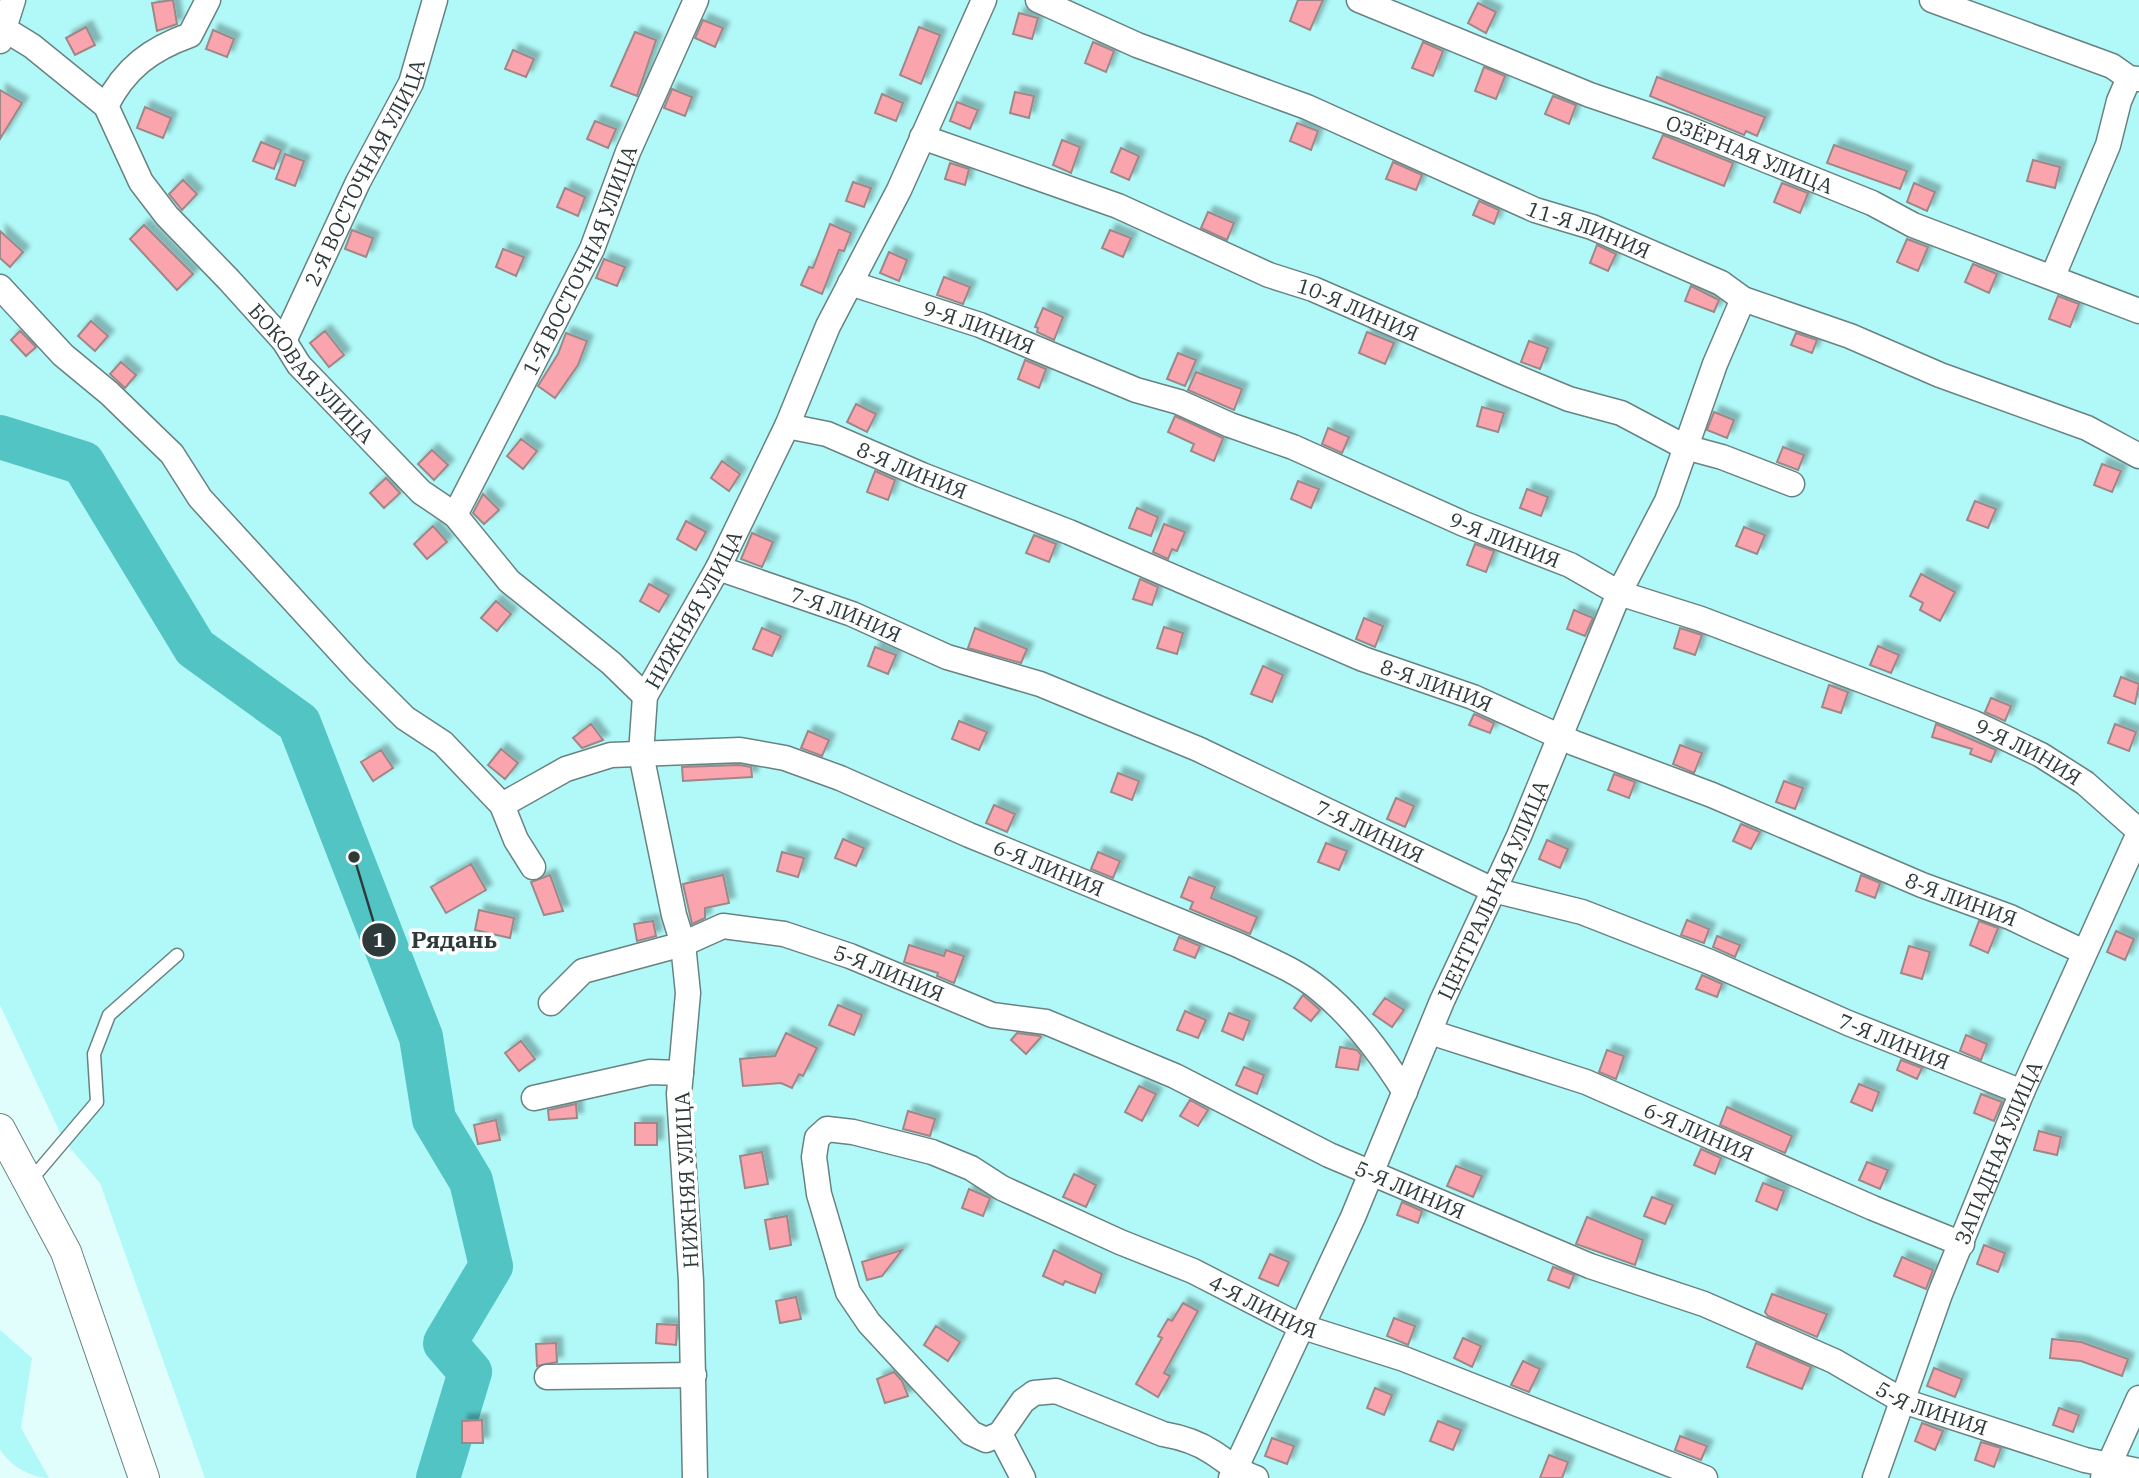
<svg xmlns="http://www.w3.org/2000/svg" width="2139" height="1478" viewBox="0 0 2139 1478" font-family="'IBM Plex Serif',serif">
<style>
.green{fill:#b0f9f8}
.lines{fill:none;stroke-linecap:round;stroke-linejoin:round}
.river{stroke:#53c4c4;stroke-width:44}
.building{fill:#faa5ad;stroke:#9f8788;stroke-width:2;filter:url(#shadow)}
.service-casing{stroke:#688282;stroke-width:15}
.minor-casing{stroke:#688282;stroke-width:27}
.tertiary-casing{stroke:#688282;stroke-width:32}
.service{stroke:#fff;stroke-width:12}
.minor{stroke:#fff;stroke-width:24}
.tertiary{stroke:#fff;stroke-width:30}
.labels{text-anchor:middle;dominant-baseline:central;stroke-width:7;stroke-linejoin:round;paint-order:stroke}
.street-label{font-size:21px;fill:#2e3939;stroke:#fff}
.leader{fill:none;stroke:#2e3939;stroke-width:2.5}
.callout-dot{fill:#2e3939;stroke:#fff;stroke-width:2.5}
.mark-label{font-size:21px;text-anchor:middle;font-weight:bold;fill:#fff}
.callout-label{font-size:23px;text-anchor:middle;font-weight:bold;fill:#2e3939;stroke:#fff;stroke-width:7;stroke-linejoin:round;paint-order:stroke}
</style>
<defs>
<filter id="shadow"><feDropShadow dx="6" dy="-6" stdDeviation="2" flood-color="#0004"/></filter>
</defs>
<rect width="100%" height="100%" fill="#e1fefd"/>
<path class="green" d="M0,0H2139V1478H205L100,1183L64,1141L0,1005Z
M0,1330L32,1358L21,1428L49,1478C32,1478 8,1465 0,1449Z"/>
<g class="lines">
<path class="river" d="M0,437L83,463L195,648L299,723L421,1037L434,1119L471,1181L491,1266L445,1343L470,1372L438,1478"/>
</g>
<path class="building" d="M173,0L177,24L157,31L152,3Z
M1298,0H1323L1310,30L1290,21Z
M1478,3L1496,12L1486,33L1468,23Z
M1019,13L1038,18L1032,39L1013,34Z
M703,20L723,28L715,47L695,38Z
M86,27L95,45L75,55L66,38Z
M919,27L940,35L921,84L900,75Z
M213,30L234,39L227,57L206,49Z
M635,32L656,40L637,96L611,86Z
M1093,42L1114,51L1106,72L1085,63Z
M1423,42L1443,51L1433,76L1412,68Z
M513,50L534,59L526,77L505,69Z
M1484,67L1505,76L1496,99L1475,91Z
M1657,77L1765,117L1757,136L1746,131L1744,135L1650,96Z
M672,89L692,97L685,116L664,108Z
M0,90L22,103L0,139Z
M1015,92L1034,96L1029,118L1010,113Z
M882,94L903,103L896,121L875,113Z
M1553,96L1576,105L1569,124L1545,114Z
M957,102L978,110L970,129L950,121Z
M145,107L171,118L163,138L137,128Z
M595,121L616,129L608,148L587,139Z
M1297,123L1318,131L1311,150L1290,141Z
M1663,135L1733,163L1724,186L1653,158Z
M1062,140L1080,147L1071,173L1053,165Z
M261,142L281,150L274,169L253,161Z
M1834,145L1907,171L1900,189L1827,163Z
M1121,148L1139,156L1129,180L1111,172Z
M285,154L304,161L295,186L276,179Z
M2033,160L2060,167L2055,188L2027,181Z
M1393,162L1422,175L1416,190L1386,179Z
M950,163L969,169L965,185L945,179Z
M183,180L197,194L182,210L169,194Z
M853,182L871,188L864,207L846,201Z
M1782,183L1808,193L1800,213L1774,202Z
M1914,183L1935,192L1927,211L1907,202Z
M565,188L585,197L578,216L557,207Z
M1479,201L1499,210L1494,224L1473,215Z
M1208,212L1234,223L1227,240L1201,228Z
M830,224L851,233L844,251L839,250L822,294L801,285L809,267L813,268Z
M144,225L193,274L177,290L130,239Z
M352,230L373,238L366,257L345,249Z
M1110,230L1131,238L1123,257L1102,248Z
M0,231L23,252L10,267L0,258Z
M1907,239L1928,247L1918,271L1897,262Z
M1597,245L1616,254L1608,271L1590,263Z
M503,249L524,257L516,276L496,267Z
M889,252L907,260L899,281L880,273Z
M604,259L625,267L617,286L596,278Z
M1973,264L1997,274L1989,293L1965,282Z
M944,277L970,287L963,304L937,295Z
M1691,286L1719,300L1714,312L1685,301Z
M2058,296L2079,304L2070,327L2049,319Z
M1043,308L1063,317L1054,340L1037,332L1038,328L1035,327Z
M91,321L108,336L95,351L78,336Z
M20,331L36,347L26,356L11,340Z
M325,331L344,355L329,367L310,343Z
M1367,332L1394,343L1385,364L1359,353Z
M566,333L587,341L578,365L555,398L538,386L558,354Z
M1796,333L1817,340L1812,353L1791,345Z
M1529,341L1548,348L1540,369L1521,362Z
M1178,353L1196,360L1185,386L1167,379Z
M1025,360L1046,369L1039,388L1018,379Z
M121,362L136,375L125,388L110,374Z
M1196,372L1242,389L1234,410L1188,390Z
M856,404L876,414L867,432L847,422Z
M1482,407L1504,413L1498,432L1477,426Z
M1714,412L1734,420L1727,438L1707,430Z
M1175,416L1223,438L1214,461L1191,451L1194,444L1168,432Z
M1328,428L1349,437L1342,453L1322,444Z
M521,439L537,451L523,469L507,456Z
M1783,447L1804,455L1798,470L1777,462Z
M432,450L448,465L434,480L418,464Z
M722,461L740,474L729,491L711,478Z
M2102,464L2121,471L2112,492L2094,485Z
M875,471L895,480L888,500L867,492Z
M386,478L400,493L384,508L370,493Z
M1298,481L1319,489L1311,508L1291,499Z
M1527,489L1548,497L1541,516L1520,508Z
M483,494L499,510L484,524L473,513Z
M1975,501L1996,509L1988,528L1967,520Z
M1137,508L1158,517L1151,536L1129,528Z
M686,521L706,532L696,550L677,539Z
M1164,524L1185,532L1177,551L1172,549L1168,559L1153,552Z
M433,526L447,542L427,559L414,544Z
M1744,527L1765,535L1757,554L1736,546Z
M752,533L773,542L762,567L741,559Z
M1034,535L1056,544L1049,562L1026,553Z
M1475,544L1494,551L1486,572L1467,565Z
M1921,574L1955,592L1940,621L1920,610L1923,603L1910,596Z
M1140,579L1158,587L1152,605L1133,599Z
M649,584L669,595L659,612L640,601Z
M496,601L511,614L497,631L481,618Z
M1574,610L1593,618L1585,636L1567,629Z
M1364,618L1383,626L1375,647L1356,639Z
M1164,627L1183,633L1177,654L1157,648Z
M762,628L781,636L772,656L753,649Z
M975,628L1027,649L1021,663L968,648Z
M1680,628L1702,635L1695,655L1674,648Z
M1878,646L1899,655L1891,673L1870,665Z
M875,647L896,655L888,674L868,666Z
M1263,666L1283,675L1272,702L1251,694Z
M2121,677L2139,684L2135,704L2114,696Z
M1829,685L1848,692L1841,713L1822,707Z
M1991,698L2011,706L2005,721L1985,712Z
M1474,714L1494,723L1490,733L1469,725Z
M959,721L987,732L979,750L952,739Z
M591,724L603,740L582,748L573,738Z
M1936,724L1996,750L1991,762L1970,754L1972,749L1932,737Z
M2115,724L2136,732L2129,751L2108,743Z
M808,731L829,740L822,756L801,748Z
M1680,745L1702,753L1694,773L1673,764Z
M501,749L518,763L505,779L488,765Z
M381,750L393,768L373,781L361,762Z
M739,765L751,767L752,777L683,781L682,767Z
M1118,773L1139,781L1132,800L1111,792Z
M1614,774L1635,782L1629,798L1608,790Z
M1784,781L1803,788L1795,809L1776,802Z
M1396,798L1414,806L1405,827L1387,819Z
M994,805L1015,814L1007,832L986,823Z
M1741,824L1760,832L1751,849L1733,841Z
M843,839L864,848L856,866L835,858Z
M1547,840L1568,849L1560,868L1539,859Z
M1326,843L1347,851L1339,870L1318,862Z
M782,852L804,858L798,877L777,871Z
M1098,852L1120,861L1113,878L1091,869Z
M471,864L486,890L446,913L431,887Z
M550,875L563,911L544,915L531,882Z
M723,875L729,903L705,908V918L692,924L683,884Z
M1861,875L1880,883L1875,898L1856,891Z
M1189,877L1215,887L1211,898L1257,917L1250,934L1190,909L1193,902L1181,897Z
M479,910L514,918L510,938L475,930Z
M1687,920L1709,929L1704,943L1681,935Z
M653,921L656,936L637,941L634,924Z
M1979,921L1998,928L1988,953L1970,945Z
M2116,931L2134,939L2125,960L2107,952Z
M1717,936L1740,945L1735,957L1713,947Z
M1179,937L1200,946L1195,958L1174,950Z
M909,945L944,956L946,950L964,956L954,983L937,976L938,973L904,962Z
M1909,946L1930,952L1922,979L1901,973Z
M1702,975L1722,984L1717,997L1696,989Z
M1303,995L1320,1010L1311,1021L1294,1008Z
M1385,998L1404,1010L1392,1027L1373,1014Z
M838,1005L862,1015L854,1035L829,1025Z
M1185,1011L1206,1020L1198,1038L1177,1030Z
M1229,1013L1250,1021L1243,1040L1222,1031Z
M786,1033L817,1048L803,1076L799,1074L792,1088L781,1083L743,1086L740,1059L775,1056Z
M1017,1033L1040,1036L1041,1037L1026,1054L1011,1040Z
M1966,1035L1987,1044L1981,1060L1960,1051Z
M521,1041L535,1059L519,1071L505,1053Z
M1340,1047L1357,1050L1361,1055L1358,1070L1336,1067Z
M1607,1050L1624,1056L1616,1079L1599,1072Z
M1901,1060L1922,1068L1917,1079L1897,1070Z
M1244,1067L1264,1075L1257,1094L1236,1085Z
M1859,1084L1879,1092L1872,1111L1851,1102Z
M1139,1086L1156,1094L1142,1121L1125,1112Z
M1981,1094L2002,1102L1994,1121L1974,1113Z
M1190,1100L1208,1110L1198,1126L1180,1116Z
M576,1104L577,1118L549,1120L548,1110Z
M1727,1107L1792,1136L1785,1153L1720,1125Z
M908,1111L935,1119L930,1136L903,1129Z
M496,1120L500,1140L478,1144L474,1125Z
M635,1123H657V1145H635Z
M2039,1131L2061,1137L2057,1155L2034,1150Z
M1701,1149L1721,1158L1715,1174L1694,1165Z
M762,1152L768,1184L745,1188L740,1156Z
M1867,1162L1888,1170L1880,1189L1859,1180Z
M1456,1166L1482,1176L1473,1197L1447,1186Z
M1074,1174L1096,1185L1086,1207L1063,1197Z
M1763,1183L1784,1191L1777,1210L1756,1201Z
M969,1189L990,1198L983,1216L962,1208Z
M1652,1197L1673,1205L1665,1224L1644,1216Z
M1402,1202L1422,1211L1418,1223L1397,1215Z
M787,1216L791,1245L770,1249L765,1220Z
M1587,1217L1643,1240L1635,1265L1576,1244Z
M1984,1245L2005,1253L1998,1272L1977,1264Z
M902,1250L882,1276L867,1280L862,1262Z
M1054,1250L1102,1274L1095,1293L1065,1281L1063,1285L1043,1276Z
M1270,1254L1289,1262L1278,1286L1259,1278Z
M1902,1257L1933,1270L1926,1289L1894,1276Z
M1553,1267L1574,1275L1569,1288L1548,1280Z
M1772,1294L1827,1314L1817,1337L1768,1316L1765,1312Z
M796,1297L801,1319L780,1323L776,1301Z
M1183,1303L1198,1311L1164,1373L1170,1376L1158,1397L1136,1384L1162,1338L1158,1336L1168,1319L1172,1321Z
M1394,1318L1415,1326L1408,1345L1387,1336Z
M657,1324L677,1325L676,1345L656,1343Z
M936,1326L960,1342L948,1361L924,1345Z
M1463,1338L1481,1346L1472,1367L1454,1358Z
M2052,1339L2081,1342L2128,1359L2122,1376L2081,1361L2050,1358Z
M556,1343L557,1362L537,1366L536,1344Z
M1756,1343L1811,1367L1802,1389L1747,1367Z
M1523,1361L1540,1369L1529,1392L1511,1385Z
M1934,1368L1962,1379L1955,1397L1927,1386Z
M894,1372L902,1381L908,1396L885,1403L877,1379Z
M1375,1388L1392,1395L1384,1415L1367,1408Z
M2059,1408L2079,1415L2073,1432L2053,1425Z
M482,1420L483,1443H462V1421Z
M1438,1421L1461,1430L1453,1450L1430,1441Z
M1922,1423L1943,1431L1935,1450L1915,1441Z
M1680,1436L1707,1446L1701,1460L1675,1450Z
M1272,1438L1294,1446L1287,1464L1265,1456Z
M1981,1442L2001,1448L1994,1467L1975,1460Z
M1549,1455L1568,1462L1562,1478H1540Z"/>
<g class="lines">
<defs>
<path id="service" d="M30,1181L97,1102L94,1054L109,1015L177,955"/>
<g id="minor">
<path id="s1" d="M1038,0L1137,45L1307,107L1535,210L1592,227L1721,283L1743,299L1850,336L1940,375L2087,428L2139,456"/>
<path id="s2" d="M1359,0L1590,95L1684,127L1872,203L1913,225L2139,311"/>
<path d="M1932,0L2112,66L2129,78L2139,79"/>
<path id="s3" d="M6,30L32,46L106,106L141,182L167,216L229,280L284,341L299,365L421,492L455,515L509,581L611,663L645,696"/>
<path d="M0,41L13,0"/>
<path d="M106,106C125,68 151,49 190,35L208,0"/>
<path id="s4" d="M922,137L1118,206L1269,275L1313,289L1511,375L1569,399L1621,413L1685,447L1722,457L1792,484"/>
<path d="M2053,276L2108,145L2119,101L2129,78"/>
<path id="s5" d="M850,283L980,325L1136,390L1179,402L1230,425L1293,447L1464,524L1570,565L1619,593L1701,619L1974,723L2041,755L2085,783L2139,831"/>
<path d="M0,287L63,355L109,393L172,454L200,498L358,671L405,718L443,743L502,805L516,840L533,867"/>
<path id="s6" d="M284,341L358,182L411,83L435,0"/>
<path id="s7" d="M787,426L827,434L922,475L1069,532L1363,659L1473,697L1574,743L1712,795L1922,885L2010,917L2084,952"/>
<path id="s8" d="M455,515L592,249L628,152L696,0"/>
<path id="s9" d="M718,568L852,614L947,657L1040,684L1198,749L1493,890L1582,912L1710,962L1848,1023L2022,1092"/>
<path id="s10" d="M502,805L566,769L611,755L740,750L785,758L840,778L969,835L1238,945C1265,958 1296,970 1319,989C1354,1017 1381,1054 1405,1092"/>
<path id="s11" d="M551,1003L583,971L683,944L723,926L784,934L850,956L992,1015L1046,1022L1175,1076L1329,1155L1590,1266L1704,1304L1834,1361L1903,1401L2085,1460L2139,1471"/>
<path id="s12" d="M1430,1032L1586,1082L1873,1208L1962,1244"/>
<path d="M534,1098L650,1072L681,1073"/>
<path d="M547,1377L694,1375"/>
<path d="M1000,1434L1023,1478"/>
<path id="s13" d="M695,1478L691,1281L679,1094L688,993L683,944L674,915L641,754L645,696L718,568L787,426L828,326L899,190L984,0"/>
<path id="s14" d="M1231,1478L1353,1217L1442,1001L1519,836L1619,593L1667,501L1715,364L1743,299"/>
<path id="s15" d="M1256,1478C1236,1471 1228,1462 1212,1452C1197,1442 1180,1437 1163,1434L1056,1391L1034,1393L1023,1401L1000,1434L986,1440L971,1433L869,1323L848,1292L819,1194L814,1157L817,1138L827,1129L853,1132L932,1152L971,1168L1002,1188L1120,1242L1193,1271L1300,1326L1404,1359L1705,1478"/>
<path id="s16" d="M1875,1478L1940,1294L2022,1092L2139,833"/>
<path d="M2103,1478L2139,1398"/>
</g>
<path id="tertiary" d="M0,1129L66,1252L144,1478"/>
</defs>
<use href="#service" class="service-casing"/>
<use href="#minor" class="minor-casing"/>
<use href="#tertiary" class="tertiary-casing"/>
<use href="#service" class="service"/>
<use href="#minor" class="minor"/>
<use href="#tertiary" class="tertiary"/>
</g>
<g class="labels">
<g class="street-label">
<text stroke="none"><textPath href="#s2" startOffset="420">ОЗЁРНАЯ УЛИЦА</textPath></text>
<text stroke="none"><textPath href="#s6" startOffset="187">2-Я ВОСТОЧНАЯ УЛИЦА</textPath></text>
<text stroke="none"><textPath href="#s1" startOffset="597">11-Я ЛИНИЯ</textPath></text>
<text stroke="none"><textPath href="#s8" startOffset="284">1-Я ВОСТОЧНАЯ УЛИЦА</textPath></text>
<text stroke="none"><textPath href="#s4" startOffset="469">10-Я ЛИНИЯ</textPath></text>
<text stroke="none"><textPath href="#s5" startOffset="136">9-Я ЛИНИЯ</textPath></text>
<text stroke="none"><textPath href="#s3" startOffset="466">БОКОВАЯ УЛИЦА</textPath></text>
<text stroke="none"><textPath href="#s7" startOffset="133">8-Я ЛИНИЯ</textPath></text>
<text stroke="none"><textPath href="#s5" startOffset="704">9-Я ЛИНИЯ</textPath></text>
<text stroke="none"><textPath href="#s13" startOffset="887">НИЖНЯЯ УЛИЦА</textPath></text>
<text stroke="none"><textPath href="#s9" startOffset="136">7-Я ЛИНИЯ</textPath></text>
<text stroke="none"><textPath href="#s7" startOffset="700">8-Я ЛИНИЯ</textPath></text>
<text stroke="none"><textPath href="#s5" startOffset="1270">9-Я ЛИНИЯ</textPath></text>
<text stroke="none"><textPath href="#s9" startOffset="704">7-Я ЛИНИЯ</textPath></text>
<text stroke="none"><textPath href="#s10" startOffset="581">6-Я ЛИНИЯ</textPath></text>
<text stroke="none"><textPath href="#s14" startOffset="644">ЦЕНТРАЛЬНАЯ УЛИЦА</textPath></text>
<text stroke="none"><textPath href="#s7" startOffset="1267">8-Я ЛИНИЯ</textPath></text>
<text stroke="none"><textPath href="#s11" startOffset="366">5-Я ЛИНИЯ</textPath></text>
<text stroke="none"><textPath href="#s9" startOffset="1270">7-Я ЛИНИЯ</textPath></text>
<text stroke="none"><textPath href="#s12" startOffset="287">6-Я ЛИНИЯ</textPath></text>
<text stroke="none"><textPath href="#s16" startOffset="348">ЗАПАДНАЯ УЛИЦА</textPath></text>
<text transform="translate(686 1180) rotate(-93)">НИЖНЯЯ УЛИЦА</text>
<text stroke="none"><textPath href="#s11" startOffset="933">5-Я ЛИНИЯ</textPath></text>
<text stroke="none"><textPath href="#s15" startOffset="1160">4-Я ЛИНИЯ</textPath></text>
<text stroke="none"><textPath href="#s11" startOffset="1500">5-Я ЛИНИЯ</textPath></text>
</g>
</g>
<path class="leader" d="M354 857L379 940"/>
<g class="callout-dot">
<circle cx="354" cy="857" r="7"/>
<circle cx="379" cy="940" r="18"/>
</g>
<g class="mark-label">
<text x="379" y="947">1</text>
</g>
<g class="callout-label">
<text x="454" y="948">Рядань</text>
</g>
</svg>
